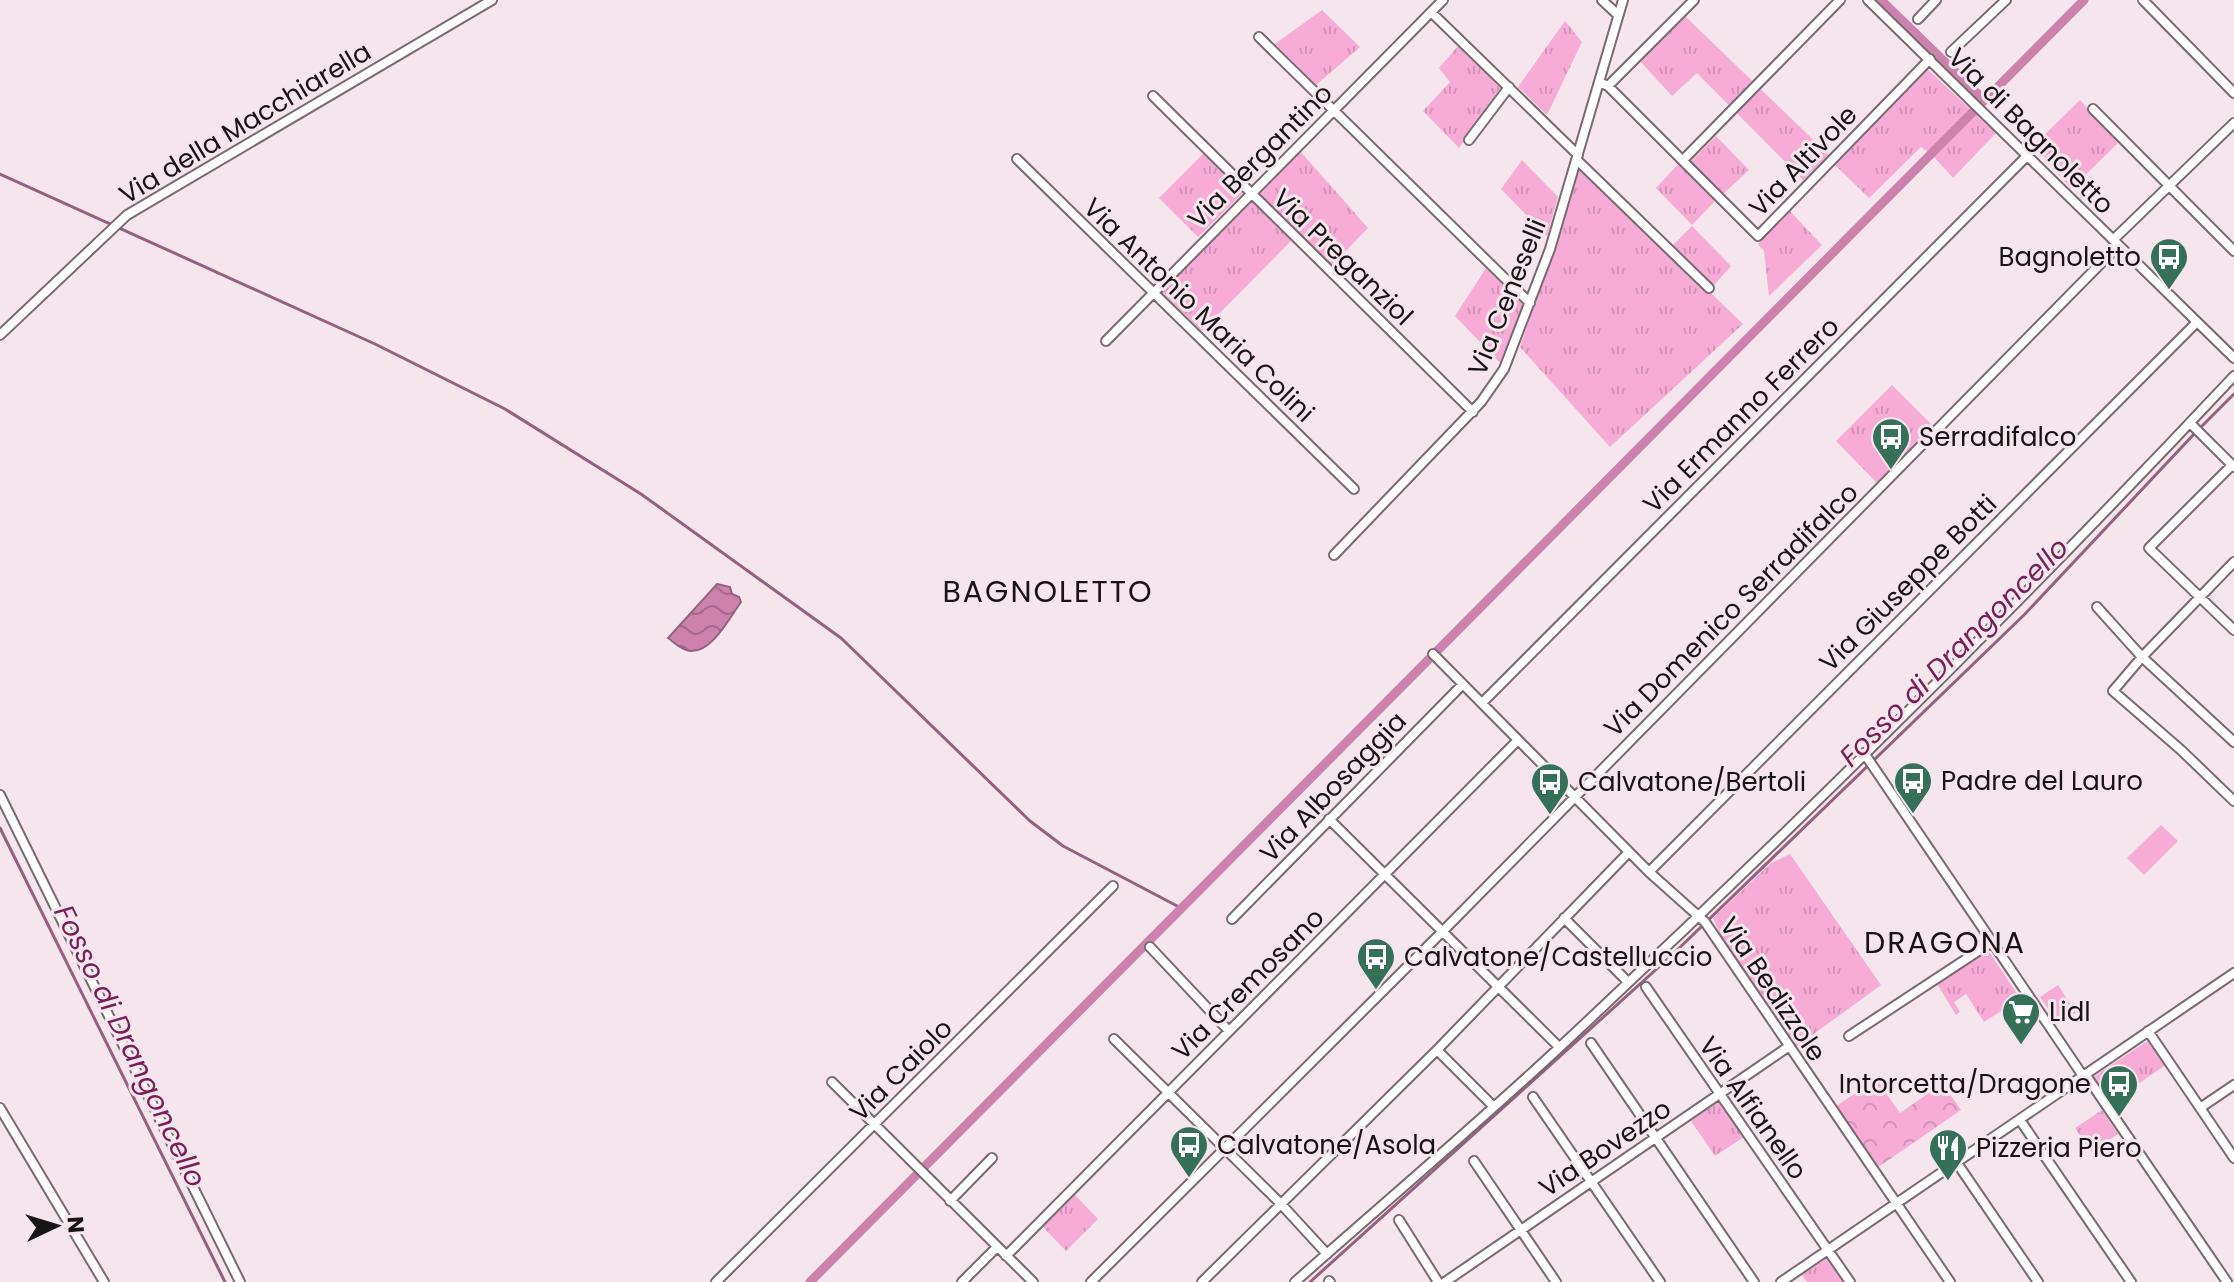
<svg xmlns="http://www.w3.org/2000/svg" width="2234" height="1282" viewBox="0 0 2234 1282" font-family="Poppins,sans-serif">
<style>
.grass{fill:url(#grass-tufts)}
.park{fill:url(#park-crowns)}
.pitch{fill:#f7acd5}
.water{fill:url(#water-waves);stroke:#96617e;stroke-width:2}
.lines{fill:none;stroke-linecap:round;stroke-linejoin:round}
.stream{stroke:#96617e;stroke-width:3}
.canal{stroke:#cc82ab;stroke-width:9}
.street-casing{stroke:#796a72;stroke-width:12}
.street{stroke:#fff;stroke-width:8}
.labels{text-anchor:middle;dominant-baseline:central;stroke-width:6;stroke-linejoin:round;paint-order:stroke}
.street-label{font-size:26px;fill:#181315;stroke:#f5e5ed}
.poi-label{font-size:26px;fill:#181315;stroke:#f5e5ed;text-anchor:start}
.water-label{font-size:28px;font-style:italic;fill:#772057;stroke:#f5e5ed}
.quarter-label{font-size:30px;letter-spacing:2px;fill:#181315;stroke:#f5e5ed}
</style>
<defs>
<pattern id="grass-tufts" width="24" height="20" patternUnits="userSpaceOnUse" patternTransform="scale(2)"><rect width="24" height="20" fill="#f7acd5"/><path d="M3 7l-1-3M5 7V3M7 7l1-3M15 17l-1-3M17 17v-4M19 17l1-3" fill="none" stroke="#d393b6"/></pattern>
<pattern id="park-crowns" width="20" height="18" patternUnits="userSpaceOnUse" patternTransform="scale(2)"><rect width="20" height="18" fill="#f7acd5"/><path d="M2 6a3 3 0 1 1 6 0M12 15a3 3 0 1 1 6 0" fill="none" stroke="#d393b6"/></pattern>
<pattern id="water-waves" width="16" height="10" patternUnits="userSpaceOnUse" patternTransform="scale(2)"><rect width="16" height="10" fill="#cc82ab"/><path d="M0 5q4-4 8 0t8 0" fill="none" stroke="#a5698a"/></pattern>
</defs>
<rect width="100%" height="100%" fill="#f5e5ed"/>
<path class="grass" d="M1322,10L1360,47L1316,85L1275,44Z
M1685,16L1829,155L1803,180L1697,73L1672,96L1640,61Z
M1565,21L1582,42L1547,115L1518,87Z
M1459,45L1500,88L1459,148L1423,111L1450,82L1439,68Z
M1927,69L1996,133L1953,178L1934,157L1921,147L1869,198L1835,165Z
M2080,100L2118,143L2071,189L2034,145Z
M1716,136L1749,170L1723,194L1690,162Z
M1300,151L1368,228L1331,266L1258,193Z
M1204,153L1243,193L1198,237L1159,198Z
M1522,160L1558,197L1547,236L1501,189Z
M1680,162L1716,200L1692,225L1656,188Z
M1579,169L1665,253L1692,226L1731,266L1709,291L1743,324L1610,447L1520,347Z
M1252,199L1292,240L1202,331L1160,291Z
M1789,210L1822,245L1769,296L1764,251L1758,244Z
M1486,268L1523,304L1500,363L1455,316Z
M1892,385L1933,426L1877,483L1836,441Z
M1790,854L1881,985L1796,1047L1723,940L1713,918L1771,863Z
M1986,952L1990,953L2018,995L2010,1000L2012,1004L1984,1022L1966,994L1954,1002L1960,1012L1956,1015L1937,984Z
M2149,1040L2167,1064L2111,1103L2094,1081L2095,1076Z
M1719,1101L1744,1137L1715,1156L1691,1121Z
M2102,1110L2118,1134L2091,1152L2075,1128Z
M1075,1195L1098,1219L1066,1251L1043,1227Z
M1829,1257L1846,1282H1807L1802,1275Z"/>
<path class="park" d="M1876,1079L1900,1113L1933,1090H1947L1961,1110L1877,1168L1835,1107Z"/>
<path class="pitch" d="M2161,825L2178,841L2144,875L2127,858Z
M2058,985L2076,1013L2059,1024L2040,997Z"/>
<path class="water" d="M717,584L730,587L732,594L739,597L741,602C730,617 712,653 690,651C681,650 675,643 668,638Z"/>
<g class="lines">
<path class="stream" d="M0,174L375,344L505,409L641,494L841,638L1030,821L1063,846L1181,908
M2201,427L2234,394
M0,828L225,1282
M1310,1282L1671,956L2025,614L2195,433"/>
<path class="canal" d="M1881,0L1984,100
M810,1282L2084,0"/>
<defs>
<path id="street" d="M1602,0L1618,15
M1868,0L2234,358
M2143,0L2234,93
M1431,12L1578,155
M1918,19L1936,0
M1259,37L1530,303
M1951,52L2006,0
M1599,82L1608,86L1758,236L1930,59
M1608,86L1694,0
M1153,96L1473,412
M2093,109L2234,251
M1469,140L1509,87
M1017,159L1354,489
M1577,160L1709,288
M1683,160L1840,0
M2113,240L2234,123
M0,335L127,215L492,0
M1106,341L1443,0
M2190,423L2234,467
M2232,465L2149,548L2234,630
M1334,555L1481,402L1504,369L1550,249L1623,0
M2234,562L2142,657L2113,691L2181,750L2234,801
M2097,607L2142,657L2234,742
M1433,654L1649,872L1705,922L1950,1282
M1482,703L2028,155
M1864,753L2083,1076
M0,795L240,1282
M1329,819L1559,1047
M1649,872L2197,322
M1564,918L1627,981
M1232,919L1463,684
M1150,947L1229,1031
M1646,987L1850,1282
M2148,1031L2234,1158
M1849,1036L1992,942
M1114,1039L1281,1204L1327,1254
M1591,1043L1754,1282
M1437,1050L1493,1106
M2085,1074L2227,1282
M832,1082L1033,1282
M1533,1097L1660,1282
M0,1108L104,1282
M2200,1108L2234,1085
M2020,1120L2131,1282
M1474,1161L1556,1282
M1957,1163L2038,1282
M950,1201L992,1158
M1399,1220L1438,1282
M1006,1256L1518,740
M1329,1281L1330,1282
M716,1282L1113,886
M962,1282L997,1247
M1091,1282L1443,931L2118,246
M1202,1282L1437,1050L1629,852
M1295,1282C1383,1204 1474,1127 1560,1047C1791,831 2018,606 2234,376
M1445,1282L1788,1047
M1781,1282L2234,973"/>
</defs>
<use href="#street" class="street-casing"/>
<use href="#street" class="street"/>
</g>
<defs>
<symbol id="bus-pin" viewBox="-11 -11 22 30"><path d="M0 17L-7.5 6A9.5 9.5 0 1 1 7.5 6Z" fill="#367059" stroke="#f5e5ed"/><path d="M-5-6H5V4H4V6H2V4H-2V6H-4V4H-5ZM-3.5-4V0h7V-4ZM-3.5 1.2v1.5H-2V1.2ZM2 1.2v1.5H3.5V1.2Z" fill="#fff"/></symbol>
<symbol id="supermarket-pin" viewBox="-11 -11 22 30"><path d="M0 17L-7.5 6A9.5 9.5 0 1 1 7.5 6Z" fill="#367059" stroke="#f5e5ed"/><path d="M-6-5.5h2.5l.6 2H6L4.5 2H-2.5L-4.4-4H-6ZM-1.5 3.2a1.3 1.3 0 1 0 .1 0ZM3 3.2a1.3 1.3 0 1 0 .1 0Z" fill="#fff"/></symbol>
<symbol id="restaurant-pin" viewBox="-11 -11 22 30"><path d="M0 17L-7.5 6A9.5 9.5 0 1 1 7.5 6Z" fill="#367059" stroke="#f5e5ed"/><path d="M-5-6h1v4h1v-4h1v4h1v-4h1v5L-1.5 .5V6h-2V.5L-5-1ZM5-6V6H3V1.5H1.5Q1.5-4 5-6Z" fill="#fff"/></symbol>
</defs>
<g fill-rule="evenodd">
<use href="#bus-pin" x="2147" y="235" width="44" height="60"/>
<use href="#bus-pin" x="1869" y="415" width="44" height="60"/>
<use href="#bus-pin" x="1891" y="759" width="44" height="60"/>
<use href="#bus-pin" x="1528" y="760" width="44" height="60"/>
<use href="#bus-pin" x="1354" y="935" width="44" height="60"/>
<use href="#supermarket-pin" x="1999" y="990" width="44" height="60"/>
<use href="#bus-pin" x="2097" y="1062" width="44" height="60"/>
<use href="#bus-pin" x="1167" y="1123" width="44" height="60"/>
<use href="#restaurant-pin" x="1926" y="1126" width="44" height="60"/>
</g>
<g class="labels">
<g class="street-label">
<text transform="translate(245 123) rotate(-31)">Via della Macchiarella</text>
<text transform="translate(2031 131) rotate(45)">Via di Bagnoletto</text>
<text transform="translate(1260 156) rotate(-45)">Via Bergantino</text>
<text transform="translate(1803 161) rotate(-46)">Via Altivole</text>
<text transform="translate(1343 257) rotate(44)">Via Preganziol</text>
<text transform="translate(1507 297) rotate(-68)">Via Ceneselli</text>
<text transform="translate(1199 310) rotate(44)">Via Antonio Maria Colini</text>
<text transform="translate(1741 415) rotate(-45)">Via Ermanno Ferrero</text>
<text transform="translate(1908 583) rotate(-45)">Via Giuseppe Botti</text>
<text transform="translate(1731 610) rotate(-45)">Via Domenico Serradifalco</text>
<text transform="translate(1333 787) rotate(-46)">Via Albosaggia</text>
<text transform="translate(1248 984) rotate(-45)">Via Cremosano</text>
<text transform="translate(1773 989) rotate(56)">Via Bedizzole</text>
<text transform="translate(901 1070) rotate(-45)">Via Caiolo</text>
<text transform="translate(1753 1108) rotate(55)">Via Alfianello</text>
<text transform="translate(1605 1148) rotate(-34)">Via Bovezzo</text>
</g>
<g class="poi-label">
<text x="2141" y="257" text-anchor="end">Bagnoletto</text>
<text x="1919" y="437">Serradifalco</text>
<text x="1941" y="781">Padre del Lauro</text>
<text x="1578" y="782">Calvatone/Bertoli</text>
<text x="1404" y="957">Calvatone/Castelluccio</text>
<text x="2049" y="1012">Lidl</text>
<text x="2091" y="1084" text-anchor="end">Intorcetta/Dragone</text>
<text x="1217" y="1145">Calvatone/Asola</text>
<text x="1976" y="1148">Pizzeria Piero</text>
</g>
<g class="water-label">
<text transform="translate(1954 652) rotate(-45)">Fosso di Drangoncello</text>
<text transform="translate(130 1046) rotate(64)">Fosso di Drangoncello</text>
</g>
<g class="quarter-label">
<text x="1048" y="591">BAGNOLETTO</text>
<text x="1945" y="942">DRAGONA</text>
</g>
</g>
<g transform="translate(56 1226) rotate(86)" stroke="#f5e5ed" stroke-width="6" paint-order="stroke">
<path d="M0-6L14 30L0 20L-14 30Z" fill="#181315"/>
<text y="-12" font-size="22" font-weight="bold" text-anchor="middle" fill="#181315">N</text>
</g>
</svg>
